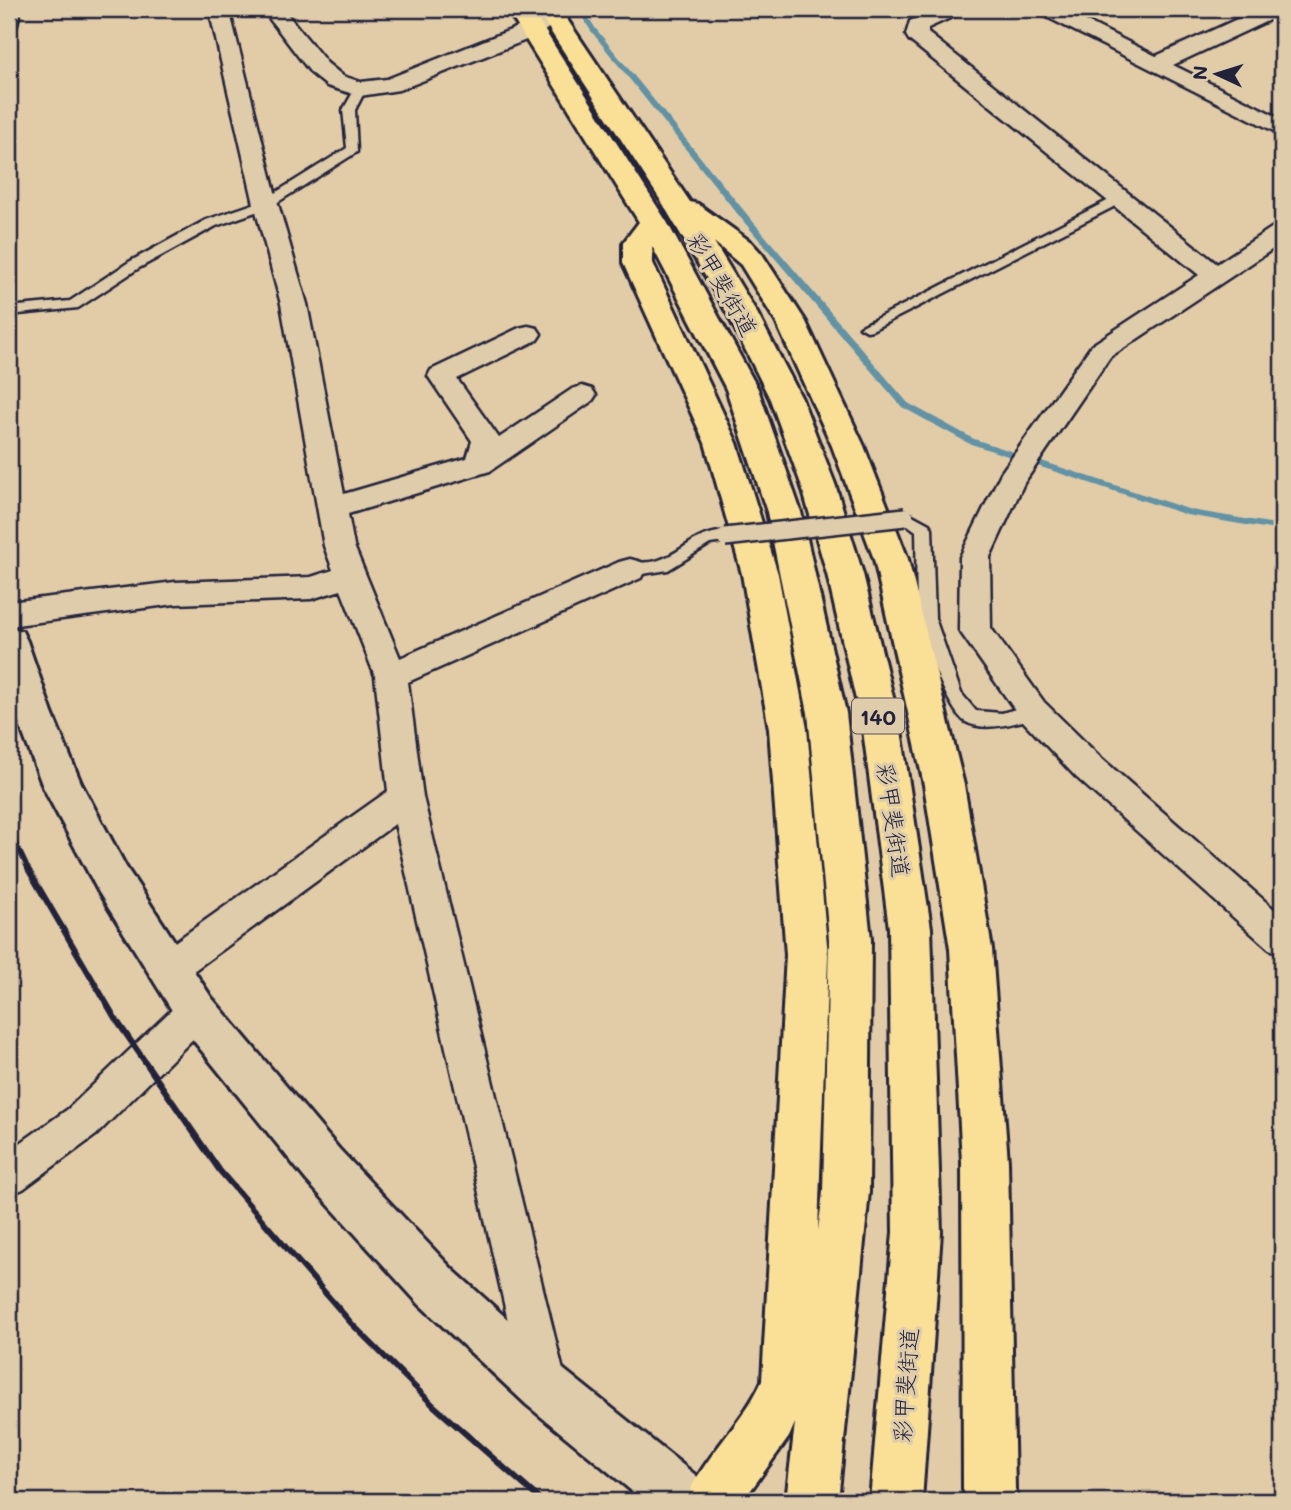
<svg xmlns="http://www.w3.org/2000/svg" width="1291" height="1510" viewBox="0 0 1291 1510" font-family="Mali,'Klee One',sans-serif">
<style>
.lines{fill:none;stroke-linecap:round;stroke-linejoin:round}
.stream{fill:#6292a4;fill-rule:evenodd}
.service-casing{stroke:#22223b;stroke-width:5}
.minor-casing{stroke:#22223b;stroke-width:5}
.tertiary-casing{stroke:#22223b;stroke-width:6}
.trunk-casing{stroke:#22223b;stroke-width:6}
.service{fill:#deccaa;fill-rule:evenodd}
.minor{fill:#deccaa;fill-rule:evenodd}
.tertiary{fill:#deccaa;fill-rule:evenodd}
.trunk{fill:#fadf96;fill-rule:evenodd}
.rail-far1{stroke:#22223b;stroke-width:5}
.rail{stroke:#22223b;stroke-width:6}
.service-bridge-casing{stroke:#22223b;stroke-width:22;stroke-linecap:butt}
.service-bridge{stroke:#deccaa;stroke-width:17}
.labels{text-anchor:middle;dominant-baseline:central;stroke-width:6;stroke-linejoin:round;paint-order:stroke}
.shield{fill:#deccaa;stroke:#5a555c;stroke-width:2}
.shield-label{font-size:21px;font-weight:bold;fill:#22223b}
.street-label{font-size:23px;fill:#22223b;stroke:#deccaa}
</style>
<rect width="100%" height="100%" fill="#e2cca8"/>
<filter id="ink" filterUnits="userSpaceOnUse"><feTurbulence type="fractalNoise" baseFrequency=".0143" numOctaves="2"/><feDisplacementMap in="SourceGraphic" scale="14" xChannelSelector="R" yChannelSelector="G"/><feConvolveMatrix kernelMatrix="1 2 1 2 8 2 1 2 1" color-interpolation-filters="sRGB"/></filter>
<g filter="url(#ink)">
<g class="lines">
<path class="stream" d="M577,9H583L596,29L750,218L908,403L974,439L1191,510L1282,525V531L1187,515L968,443L902,407L744,222L591,31Z"/>
<defs>
<path id="service" d="M356,87L366,89L355,110L357,152L270,207L216,226L139,268L78,308L9,315V307L70,301L129,262L206,220L262,201L347,148L343,110Z
M1119,195L1123,196V202L872,330L867,331L860,327Z
M905,511L929,524L932,528L935,618L961,693L976,711L1002,713L1033,704L1039,706L1042,711L1039,716C1020,722 985,733 966,722C948,712 922,637 919,616C915,588 917,559 916,531L897,517Z
M725,531L731,533L733,537L731,541L710,544L668,570L630,576L622,570C630,559 647,565 659,560C686,551 690,535 725,531Z"/>
<path id="minor" d="M9,9H21L16,28L9,30Z
M209,9H229L278,204L307,304L344,494L467,458L472,441L428,376L431,370L519,328L528,326L537,328L541,334L537,340L457,379L499,438L572,389L582,386L592,389L596,395L592,401L490,471L348,514L354,546L400,658L619,562L630,559L641,562L645,570L641,578L408,682L423,797L567,1387L560,1402L545,1409L530,1402L523,1387L395,824L181,980L168,984L155,980L150,968L155,956L388,791L375,676L341,590L311,599L175,604L9,626V602L175,582L311,577L333,570L324,546L281,304L254,204Z
M262,9H283L327,63L343,76L361,82L387,79L523,25L553,9H583L580,13L559,20L539,35L399,90L360,96L327,86L311,73Z
M937,9H964L961,13L928,28V33L1217,264L1273,227L1282,225V243L1110,357L1024,483L990,557L991,628L1044,702L1100,757L1282,916V954L1269,949L1076,777L1022,720L959,630L960,557L1001,473L1092,345L1199,275L909,40L906,35L910,21Z
M1036,9H1062L1156,56L1259,9H1282V14L1173,65L1282,119V135L1039,13Z
M196,994L209,999L215,1011L209,1023L96,1135L23,1189L9,1195V1151L68,1109L183,999Z"/>
<path id="tertiary" d="M9,627L22,631L27,641L52,713L81,783L126,867L211,997L339,1149L453,1270L563,1369L704,1482L711,1501H644L527,1405L419,1304L307,1181L181,1025L98,891L43,787L9,696Z"/>
<path id="trunk" d="M507,9H531L667,222L758,389L801,512L846,713L871,939L869,1192L838,1501H786L795,1423L789,1437L743,1501H685C703,1457 742,1425 762,1381L786,955L769,729L742,574L705,443L623,263V243L639,222ZM652,246L726,389L767,512L808,713L829,939L823,1192L818,1231L828,955L807,729L778,574L737,443L653,263Z
M536,9H560L690,202L698,204L751,242L762,254L806,322L864,446L908,559L964,785L992,949L1008,1162L1015,1489L1019,1501H967L963,1489L962,1162L950,949L924,785L874,559L832,446L776,322L741,265L714,242L757,313L802,399L835,484L863,574L901,730L931,928L941,1232L922,1501H870L893,1232L889,928L863,730L827,574L801,484L770,399L727,313L661,201Z"/>
</defs>
<use href="#service" class="service-casing"/>
<use href="#minor" class="minor-casing"/>
<use href="#tertiary" class="tertiary-casing"/>
<use href="#trunk" class="trunk-casing"/>
<use href="#service" class="service"/>
<use href="#minor" class="minor"/>
<use href="#tertiary" class="tertiary"/>
<use href="#trunk" class="trunk"/>
<path class="rail-far1" d="M9,829L29,871"/>
<path class="rail" d="M28,869L115,1018L220,1171L352,1324L434,1406L542,1501"/>
<defs>
<path id="service-bridge" d="M725,537L905,517"/>
</defs>
<use href="#service-bridge" class="service-bridge-casing"/>
<use href="#service-bridge" class="service-bridge"/>
</g>
</g>
<g class="labels">
<rect class="shield" x="852" y="698.5" width="52" height="35" rx="5"/>
<g class="shield-label">
<text x="878" y="716">140</text>
</g>
<g class="street-label">
<text transform="translate(723 284) rotate(60)">彩甲斐街道</text>
<text transform="translate(894 820) rotate(82)">彩甲斐街道</text>
<text transform="translate(905 1385) rotate(-86)">彩甲斐街道</text>
</g>
</g>
<rect width="1291" height="1510" fill="none" stroke="#deccaa" stroke-width="35"/>
<rect x="18" y="18" width="1256" height="1475" fill="none" stroke="#22223b" stroke-width="2.5" filter="url(#ink)"/>
<g transform="translate(1217 74) rotate(274)" stroke="#deccaa" stroke-width="5" paint-order="stroke">
<path d="M0-5L12 26L0 18L-12 26Z" fill="#22223b"/>
<text y="-10" font-size="19" font-weight="bold" text-anchor="middle" fill="#22223b">N</text>
</g>
</svg>
